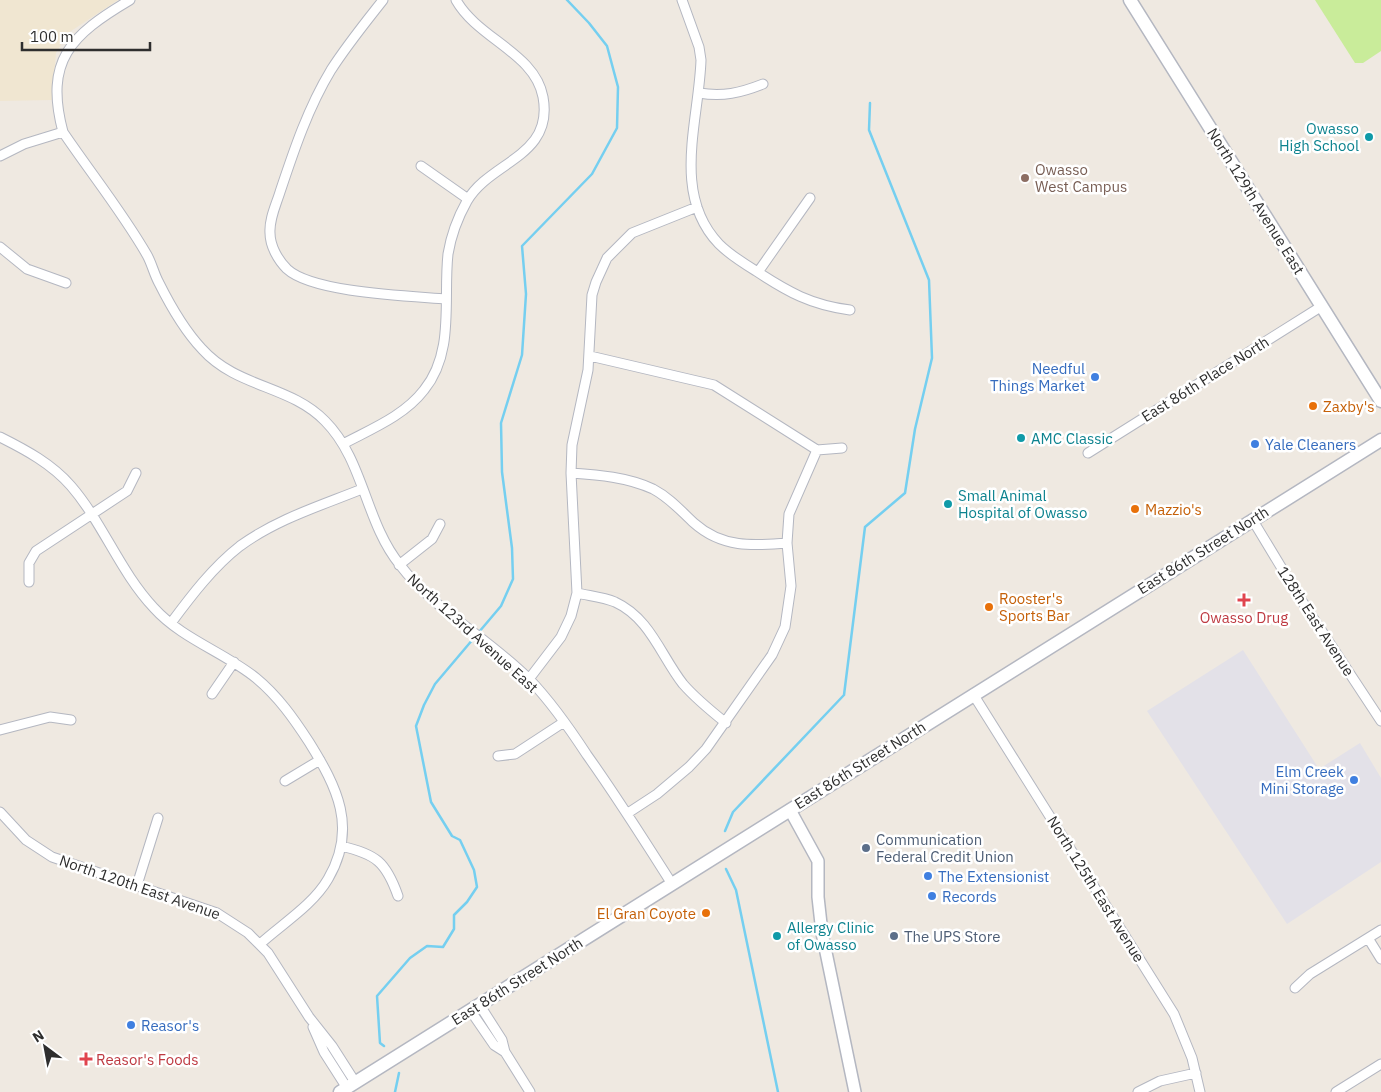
<svg xmlns="http://www.w3.org/2000/svg" width="1381" height="1092" viewBox="0 0 1381 1092" font-family="'IBM Plex Sans',sans-serif">
<style>
.industrial{fill:#e3e1e8}
.education{fill:#f0e6d1}
.pitch{fill:#c9ec9a}
.lines{fill:none;stroke-linecap:round;stroke-linejoin:round}
.stream{stroke:#75cff0;stroke-width:2.5}
.minor-casing{stroke:#b4b7c1;stroke-width:11}
.tertiary-casing{stroke:#b4b7c1;stroke-width:14}
.secondary-casing{stroke:#b4b7c1;stroke-width:15}
.minor{stroke:#fff;stroke-width:9}
.tertiary{stroke:#fff;stroke-width:11}
.secondary{stroke:#fff;stroke-width:12}
.culture-dot{fill:#0f9aa8;stroke:#fff;stroke-width:2}
.education-dot{fill:#8d6e63;stroke:#fff;stroke-width:2}
.shop-dot{fill:#3f7fe0;stroke:#fff;stroke-width:2}
.food-dot{fill:#e8710a;stroke:#fff;stroke-width:2}
.health-dot{fill:#e0444e;stroke:#fff;stroke-width:2}
.service-dot{fill:#5c6f8a;stroke:#fff;stroke-width:2}
.labels{text-anchor:middle;dominant-baseline:central;stroke-width:5;stroke-linejoin:round;paint-order:stroke}
.culture-label{font-size:15px;fill:#0d838f;stroke:#fff;text-anchor:start}
.education-label{font-size:15px;fill:#785e54;stroke:#fff;text-anchor:start}
.street-label{font-size:15px;fill:#2e2e2e;stroke:#fff}
.shop-label{font-size:15px;fill:#366cbe;stroke:#fff;text-anchor:start}
.food-label{font-size:15px;fill:#c56008;stroke:#fff;text-anchor:start}
.health-label{font-size:15px;fill:#be3a42;stroke:#fff}
.service-label{font-size:15px;fill:#4e5e75;stroke:#fff;text-anchor:start}
</style>
<rect width="100%" height="100%" fill="#efe9e1"/>
<path class="industrial" d="M1243,650L1319,769L1360,743L1381,778V862L1287,924L1147,711Z"/>
<path class="education" d="M0,0H118L68,33L56,53L52,100L0,101Z"/>
<path class="pitch" d="M1315,0H1381V51L1363,63H1355Z"/>
<g class="lines">
<path class="stream" d="M725,831L733,812L844,695L865,527L905,493L915,429L932,358L929,280L869,130L870,103
M726,869L736,890L778,1092
M384,1046L380,1043L377,996L410,958L427,946L443,947L454,929V915L467,902L477,887L474,870L460,840L452,836L431,802L416,726L424,705L435,684L501,606L513,579L512,548L502,472L501,423L522,355L526,294L522,246L592,174L617,128L618,87L607,46L589,23L567,0
M395,1092L399,1073"/>
<defs>
<path id="minor" d="M130,0C71,35 44,60 63,132C90,172 123,213 147,255C152,264 154,274 159,283C170,305 185,331 202,349C237,388 290,385 325,421C364,460 365,522 400,565C435,611 490,639 530,680C552,703 570,729 587,755C617,797 644,840 672,884
M383,0C365,23 347,45 331,70C308,108 294,150 280,192C276,205 269,219 270,233C270,246 278,260 287,269C313,293 410,296 446,299
M682,0L699,47L701,60C699,121 671,194 719,244C730,255 743,263 756,271C788,292 811,305 850,310
M699,93C723,97 740,93 763,84
M0,156L24,144L63,132
M421,166L468,199
M0,247L27,269L66,283
M758,272L810,198
M590,356L714,385L817,450L842,448
M0,437C26,450 52,464 71,486C103,523 120,572 154,608C182,639 224,652 256,678C278,696 294,719 309,742C337,787 358,828 328,879C313,905 282,924 260,944
M343,444C371,429 404,416 424,390C455,352 443,299 448,254C451,236 458,217 467,201C490,161 554,157 543,97C535,53 478,39 456,0
M1088,453L1322,306
M571,473C599,475 627,477 653,489C670,498 681,511 694,523C722,548 753,546 787,543
M1252,519L1298,595L1381,721
M399,565L432,539L440,524
M29,582V563L36,551L127,491L136,473
M577,593C590,596 603,597 615,602C650,618 661,656 683,684C696,699 711,711 726,723
M171,623C191,596 213,567 240,546C277,519 320,506 362,489
M529,679L561,637L571,616L577,593L571,473L572,445L588,370L592,295L596,282L607,258L632,233L697,207
M212,694L234,662
M973,694L1174,1014L1192,1058L1200,1092
M0,730L50,717L71,720
M498,756L515,754L564,722
M285,781L320,760
M0,812L26,840L52,857L217,913L248,933L268,953L309,1017L332,1046L355,1082
M628,813L657,794L689,767L706,749L772,655L785,627L791,586L787,543L789,514L817,450
M341,846C376,854 386,862 398,896
M137,885L158,818
M1368,938L1381,959
M1295,988L1310,974L1381,930
M479,1004L502,1040L505,1052L530,1092
M470,1010L494,1045L505,1052
M313,1027L324,1052L347,1088
M1138,1092L1160,1081L1196,1073
M1336,1092L1381,1064"/>
<path id="tertiary" d="M790,810L818,861V897L822,933L855,1092"/>
<path id="secondary" d="M1130,0L1381,401
M340,1092L1381,440"/>
</defs>
<use href="#minor" class="minor-casing"/>
<use href="#tertiary" class="tertiary-casing"/>
<use href="#secondary" class="secondary-casing"/>
<use href="#minor" class="minor"/>
<use href="#tertiary" class="tertiary"/>
<use href="#secondary" class="secondary"/>
</g>
<g class="culture-dot">
<circle cx="1369" cy="137" r="5"/>
<circle cx="1021" cy="438" r="5"/>
<circle cx="948" cy="504" r="5"/>
<circle cx="777" cy="936" r="5"/>
</g>
<circle class="education-dot" cx="1025" cy="178" r="5"/>
<g class="shop-dot">
<circle cx="1095" cy="377" r="5"/>
<circle cx="1255" cy="444" r="5"/>
<circle cx="1354" cy="780" r="5"/>
<circle cx="928" cy="876" r="5"/>
<circle cx="932" cy="896" r="5"/>
<circle cx="131" cy="1025" r="5"/>
</g>
<g class="food-dot">
<circle cx="1313" cy="406" r="5"/>
<circle cx="1135" cy="509" r="5"/>
<circle cx="989" cy="607" r="5"/>
<circle cx="706" cy="913" r="5"/>
</g>
<g class="health-dot">
<path d="M1241.5 592.5h5v5h5v5h-5v5h-5v-5h-5v-5h5z"/>
<path d="M83.5 1051.5h5v5h5v5h-5v5h-5v-5h-5v-5h5z"/>
</g>
<g class="service-dot">
<circle cx="866" cy="848" r="5"/>
<circle cx="894" cy="936" r="5"/>
</g>
<g class="labels">
<g class="culture-label">
<text x="1359" y="128" text-anchor="end">Owasso<tspan x="1359" dy="17">High School</tspan></text>
<text x="1031" y="438">AMC Classic</text>
<text x="958" y="495">Small Animal<tspan x="958" dy="17">Hospital of Owasso</tspan></text>
<text x="787" y="927">Allergy Clinic<tspan x="787" dy="17">of Owasso</tspan></text>
</g>
<g class="education-label">
<text x="1035" y="169">Owasso<tspan x="1035" dy="17">West Campus</tspan></text>
</g>
<g class="street-label">
<text transform="translate(1256 201) rotate(58)">North 129th Avenue East</text>
<text transform="translate(1205 379) rotate(-32)">East 86th Place North</text>
<text transform="translate(1203 550) rotate(-32)">East 86th Street North</text>
<text transform="translate(1316 621) rotate(57)">128th East Avenue</text>
<text transform="translate(473 633) rotate(42)">North 123rd Avenue East</text>
<text transform="translate(860 765) rotate(-32)">East 86th Street North</text>
<text transform="translate(140 887) rotate(19)">North 120th East Avenue</text>
<text transform="translate(1096 889) rotate(58)">North 125th East Avenue</text>
<text transform="translate(517 981) rotate(-32)">East 86th Street North</text>
</g>
<g class="shop-label">
<text x="1085" y="368" text-anchor="end">Needful<tspan x="1085" dy="17">Things Market</tspan></text>
<text x="1265" y="444">Yale Cleaners</text>
<text x="1344" y="771" text-anchor="end">Elm Creek<tspan x="1344" dy="17">Mini Storage</tspan></text>
<text x="938" y="876">The Extensionist</text>
<text x="942" y="896">Records</text>
<text x="141" y="1025">Reasor's</text>
</g>
<g class="food-label">
<text x="1323" y="406">Zaxby's</text>
<text x="1145" y="509">Mazzio's</text>
<text x="999" y="598">Rooster's<tspan x="999" dy="17">Sports Bar</tspan></text>
<text x="696" y="913" text-anchor="end">El Gran Coyote</text>
</g>
<g class="health-label">
<text x="1244" y="617">Owasso Drug</text>
<text x="96" y="1059" text-anchor="start">Reasor's Foods</text>
</g>
<g class="service-label">
<text x="876" y="839">Communication<tspan x="876" dy="17">Federal Credit Union</tspan></text>
<text x="904" y="936">The UPS Store</text>
</g>
</g>
<g transform="translate(45 1047) rotate(328)" stroke="#ffffff" stroke-width="4" paint-order="stroke">
<path d="M0-4L9 19L0 12L-9 19Z" fill="#2e2e2e"/>
<text y="-8" font-size="14" font-weight="bold" text-anchor="middle" fill="#2e2e2e">N</text>
</g>
<path d="M22 42v8h128v-8" fill="none" stroke="#2e2e2e" stroke-width="2.5"/>
<text x="30" y="42" font-size="15" fill="#2e2e2e" stroke="#ffffff" stroke-width="4" paint-order="stroke">100 m</text>
</svg>
